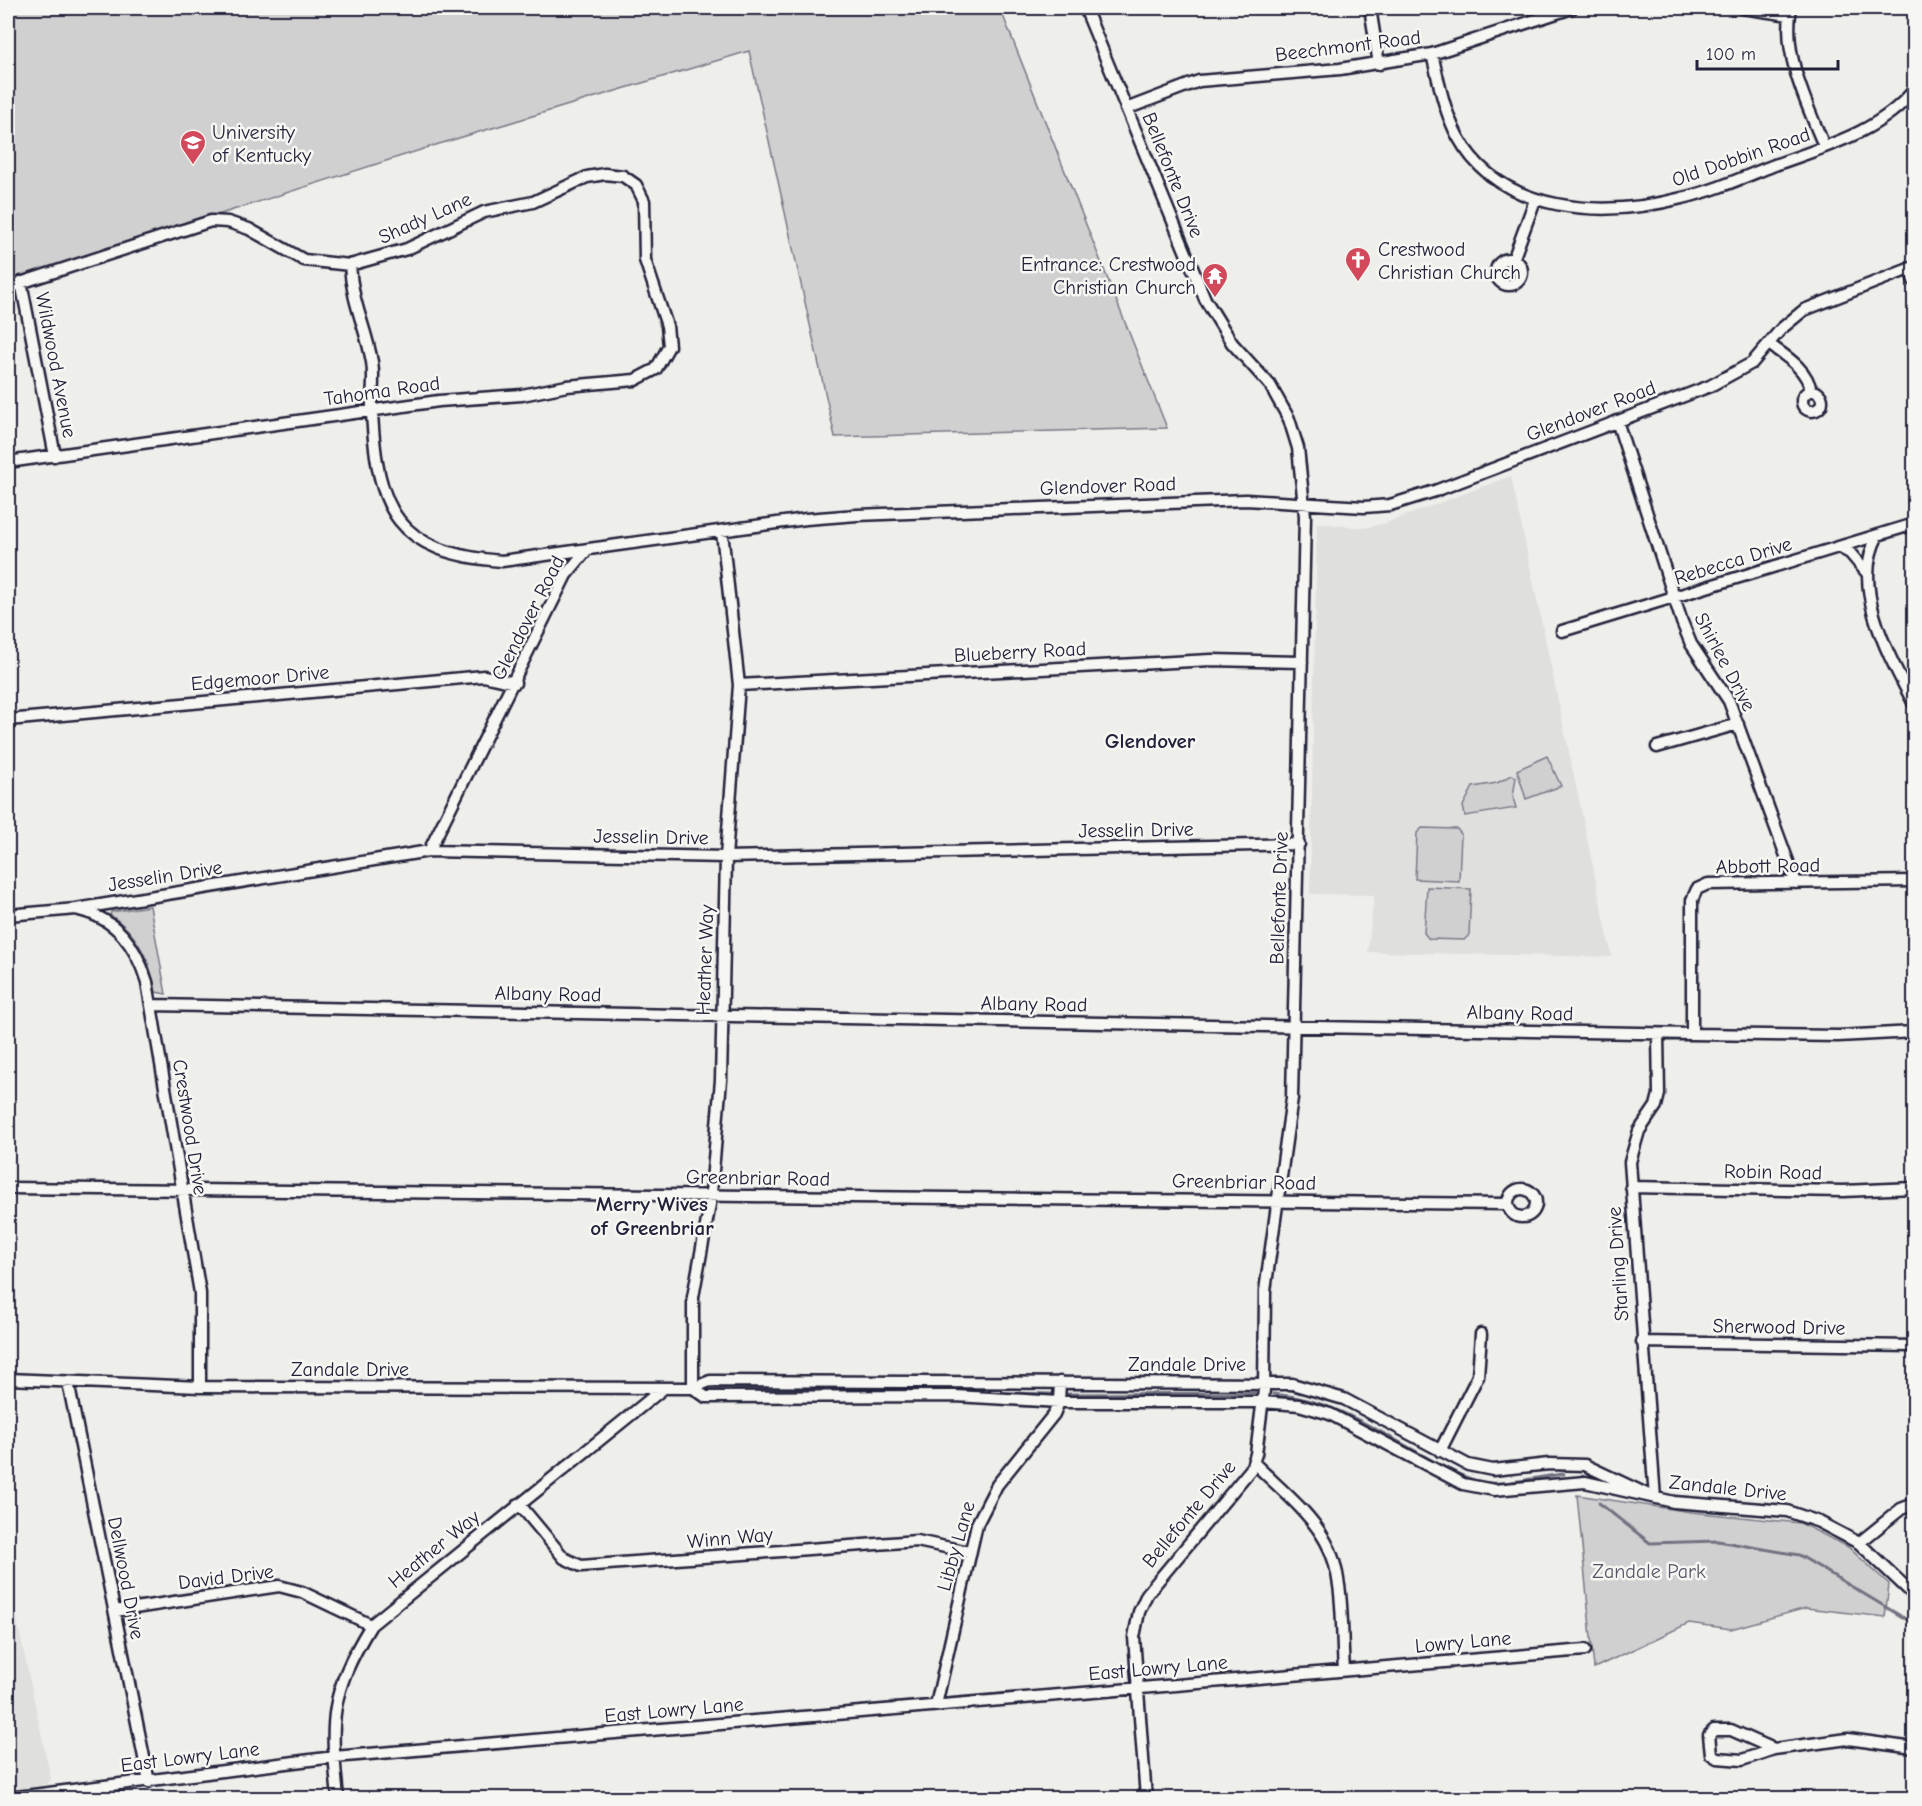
<svg xmlns="http://www.w3.org/2000/svg" width="1922" height="1806" viewBox="0 0 1922 1806" font-family="'Comic Neue',sans-serif">
<style>
.built{fill:#dfdfde}
.green{fill:#d0d0d1;stroke:#797986;stroke-width:1.5}
.lines{fill:none;stroke-linecap:round;stroke-linejoin:round}
.stream{stroke:#727281;stroke-width:3}
.minor-casing{stroke:#22223b;stroke-width:15}
.minor{stroke:#f6f6f2;stroke-width:10}
.labels{text-anchor:middle;dominant-baseline:central;stroke-width:5;stroke-linejoin:round;paint-order:stroke}
.street-label{font-size:20px;fill:#22223b;stroke:#f6f6f2}
.poi-label{font-size:20px;fill:#22223b;stroke:#f6f6f2;text-anchor:start}
.park-label{font-size:20px;fill:#565668;stroke:#f6f6f2}
.neighbourhood-label{font-size:21px;font-weight:bold;fill:#22223b;stroke:#f6f6f2}
</style>
<rect width="100%" height="100%" fill="#eeeeeb"/>
<filter id="ink" filterUnits="userSpaceOnUse"><feTurbulence type="fractalNoise" baseFrequency=".0167" numOctaves="2"/><feDisplacementMap in="SourceGraphic" scale="12" xChannelSelector="R" yChannelSelector="G"/><feConvolveMatrix kernelMatrix="1 2 1 2 8 2 1 2 1" color-interpolation-filters="sRGB"/></filter>
<g filter="url(#ink)">
<path class="built" d="M1511,476L1612,957L1368,952L1374,895L1310,894L1317,523L1364,528L1383,524Z
M8,1578L51,1779L39,1798H8Z"/>
<path class="green" d="M8,8H1000L1167,428L835,437L749,51L439,144L8,282Z
M1547,756L1561,786L1526,799L1517,770Z
M1512,775L1516,777L1513,797L1516,808L1465,816L1463,806L1473,787L1497,783Z
M1422,828L1457,829L1461,834L1459,881L1415,879L1417,833Z
M1427,887L1471,889L1469,935L1464,940L1429,939L1424,933Z
M150,906L166,994L156,992C150,961 138,933 110,915L111,912Z
M1577,1495L1691,1512L1800,1523L1848,1547L1889,1584L1885,1617L1806,1608L1731,1629L1689,1623L1594,1668Z"/>
<g class="lines">
<path class="stream" d="M709,1389L914,1391
M968,1392L1052,1394
M1067,1394L1255,1393
M1273,1394C1331,1399 1373,1428 1424,1456C1441,1465 1458,1476 1477,1481C1500,1488 1539,1476 1564,1474
M1599,1503L1650,1543L1718,1541L1799,1555L1914,1624"/>
<defs>
<path id="minor" d="M1085,8L1205,299L1232,343L1270,385L1289,419L1298,448L1305,516L1292,1098L1265,1291L1264,1390L1256,1454L1251,1469L1147,1594L1139,1612L1134,1637L1146,1798
M1370,8L1379,64
M1742,8L1789,15
M1791,8C1782,55 1807,104 1824,146
M1432,54C1439,83 1444,111 1458,137C1501,215 1605,218 1682,198C1713,191 1742,178 1772,166C1823,147 1879,133 1914,90
M1126,109L1199,81L1340,69L1432,54L1572,8
M1496 272a13 13 0 1 1 26 0a13 13 0 1 1-26 0Z
M1513,260L1535,200
M350,265C352,304 366,327 372,362C375,379 371,396 372,412C377,511 397,553 502,561L806,519L857,515L1246,500L1364,507L1390,505L1435,491L1710,386L1752,363L1781,329L1804,310L1914,267
M1910,269L1914,281
M21,282L55,456
M8,287L211,221L228,222L249,229L304,260L350,265L407,249L484,212L533,202L587,177L605,174L623,176L636,185L644,201L645,260L667,326L669,346L656,369L635,380L567,386L522,395L439,401L8,462
M1770,345C1787,357 1807,369 1811,391
M1802 401a10 10 0 1 1 20 0a10 10 0 1 1-20 0Z
M1617,421L1682,622L1691,644L1729,701L1796,883
M1878,535C1849,587 1890,658 1914,704
M1839,547L1850,553L1867,573
M1562,631L1914,524
M739,685L1211,660L1302,662
M8,720L484,676L515,683
M1657,747L1738,724
M429,851L566,575L586,551
M79,910C117,919 136,946 147,982L200,1293V1387
M8,915L76,909L429,851L726,857L1299,844
M152,1005L1692,1034L1838,1036L1914,1032
M1692,1034V900L1697,889L1708,884L1914,881
M1631,1187L1843,1191L1914,1188
M8,1188L1508,1204
M1508 1203a14 14 0 1 1 28 0a14 14 0 1 1-28 0Z
M1642,1342L1914,1346
M8,1379L200,1387L693,1388L710,1381L1292,1384L1344,1399L1468,1465L1493,1470L1549,1464L1585,1465L1655,1498
M68,1382L149,1782
M693,1388L706,1397L955,1396L1059,1402H1262L1299,1405L1330,1414L1463,1484L1494,1490L1585,1482L1674,1502L1787,1511L1819,1522L1859,1543L1914,1595
M693,1388V1297L710,1204L721,1080L726,857L739,685L722,532
M1440,1451L1478,1376L1481,1334
M1254,1463C1278,1487 1310,1512 1326,1542C1345,1575 1341,1632 1344,1670
M1655,1498L1630,1162L1639,1131L1656,1106L1659,1094L1658,1034
M519,1504L564,1558L581,1566L917,1541L969,1552
M1859,1543L1901,1509L1914,1504
M115,1611L279,1586L302,1592L371,1625
M936,1705L977,1524L997,1485L1054,1414L1059,1402L1060,1382
M1774,1749L1731,1730H1714L1709,1735L1711,1754L1717,1758L1742,1760L1774,1749L1848,1739L1914,1748
M9,1798L334,1757L1585,1650
M338,1798C330,1720 329,1694 371,1625L664,1388"/>
</defs>
<use href="#minor" class="minor-casing"/>
<use href="#minor" class="minor"/>
</g>
</g>
<defs>
<symbol id="university-pin" viewBox="-11 -11 22 30"><path d="M0 17L-7.5 6A9.5 9.5 0 1 1 7.5 6Z" fill="#d1495b" stroke="#f6f6f2"/><path d="M0-5L7-2L0 1L-7-2ZM-4 1L0 2.5L4 1V4Q0 6-4 4Z" fill="#fff"/></symbol>
<symbol id="church-pin" viewBox="-11 -11 22 30"><path d="M0 17L-7.5 6A9.5 9.5 0 1 1 7.5 6Z" fill="#d1495b" stroke="#f6f6f2"/><path d="M-1.2-6h2.4v3.5h3.3v2.4h-3.3V6h-2.4V-.1h-3.3v-2.4h3.3Z" fill="#fff"/></symbol>
<symbol id="temple-pin" viewBox="-11 -11 22 30"><path d="M0 17L-7.5 6A9.5 9.5 0 1 1 7.5 6Z" fill="#d1495b" stroke="#f6f6f2"/><path d="M0-6L5-2H3V0L6.5 2.5H4V6H1.5V3h-3V6H-4V2.5H-6.5L-3 0V-2H-5Z" fill="#fff"/></symbol>
</defs>
<g fill-rule="evenodd">
<use href="#university-pin" x="178" y="128" width="30" height="40"/>
<use href="#church-pin" x="1343" y="245" width="30" height="40"/>
<use href="#temple-pin" x="1200" y="261" width="30" height="40"/>
</g>
<g class="labels">
<g class="street-label">
<text transform="translate(1348 46) rotate(-7)">Beechmont Road</text>
<text transform="translate(1741 157) rotate(-19)">Old Dobbin Road</text>
<text transform="translate(1173 175) rotate(68)">Bellefonte Drive</text>
<text transform="translate(425 218) rotate(-24)">Shady Lane</text>
<text transform="translate(56 365) rotate(79)">Wildwood Avenue</text>
<text transform="translate(382 391) rotate(-8)">Tahoma Road</text>
<text transform="translate(1591 411) rotate(-21)">Glendover Road</text>
<text transform="translate(1108 486) rotate(-2)">Glendover Road</text>
<text transform="translate(1733 561) rotate(-17)">Rebecca Drive</text>
<text transform="translate(528 618) rotate(-63)">Glendover Road</text>
<text transform="translate(1020 652) rotate(-3)">Blueberry Road</text>
<text transform="translate(1725 662) rotate(62)">Shirlee Drive</text>
<text transform="translate(260 678) rotate(-5)">Edgemoor Drive</text>
<text transform="translate(1136 830) rotate(-1)">Jesselin Drive</text>
<text transform="translate(651 837) rotate(1)">Jesselin Drive</text>
<text transform="translate(1768 866) rotate(-1)">Abbott Road</text>
<text transform="translate(165 876) rotate(-9)">Jesselin Drive</text>
<text transform="translate(1279 898) rotate(-88)">Bellefonte Drive</text>
<text transform="translate(705 960) rotate(-88)">Heather Way</text>
<text transform="translate(548 994) rotate(1)">Albany Road</text>
<text transform="translate(1034 1004) rotate(1)">Albany Road</text>
<text transform="translate(1520 1013) rotate(1)">Albany Road</text>
<text transform="translate(190 1127) rotate(81)">Crestwood Drive</text>
<text transform="translate(1773 1172) rotate(1)">Robin Road</text>
<text transform="translate(758 1178) rotate(1)">Greenbriar Road</text>
<text transform="translate(1244 1182) rotate(1)">Greenbriar Road</text>
<text transform="translate(1618 1264) rotate(-94)">Starling Drive</text>
<text transform="translate(1779 1327) rotate(1)">Sherwood Drive</text>
<text x="1187" y="1364">Zandale Drive</text>
<text x="350" y="1369">Zandale Drive</text>
<text transform="translate(1728 1488) rotate(6)">Zandale Drive</text>
<text transform="translate(1189 1514) rotate(-50)">Bellefonte Drive</text>
<text transform="translate(730 1538) rotate(-5)">Winn Way</text>
<text transform="translate(956 1546) rotate(-74)">Libby Lane</text>
<text transform="translate(434 1549) rotate(-39)">Heather Way</text>
<text transform="translate(226 1577) rotate(-7)">David Drive</text>
<text transform="translate(126 1578) rotate(79)">Dellwood Drive</text>
<text transform="translate(1463 1642) rotate(-5)">Lowry Lane</text>
<text transform="translate(1158 1668) rotate(-5)">East Lowry Lane</text>
<text transform="translate(674 1710) rotate(-5)">East Lowry Lane</text>
<text transform="translate(190 1757) rotate(-7)">East Lowry Lane</text>
</g>
<g class="poi-label">
<text x="212" y="132">University<tspan x="212" dy="23">of Kentucky</tspan></text>
<text x="1378" y="249">Crestwood<tspan x="1378" dy="23">Christian Church</tspan></text>
<text x="1196" y="264" text-anchor="end">Entrance: Crestwood<tspan x="1196" dy="23">Christian Church</tspan></text>
</g>
<g class="park-label">
<text x="1649" y="1571">Zandale Park</text>
</g>
<g class="neighbourhood-label">
<text x="1150" y="741">Glendover</text>
<text x="652" y="1204">Merry Wives<tspan x="652" dy="24">of Greenbriar</tspan></text>
</g>
</g>
<rect width="1922" height="1806" fill="none" stroke="#f6f6f2" stroke-width="30"/>
<rect x="15" y="15" width="1892" height="1776" fill="none" stroke="#22223b" stroke-width="2" filter="url(#ink)"/>
<path d="M1697 60v9h141v-9" fill="none" stroke="#22223b" stroke-width="3"/>
<text x="1706" y="60" font-size="18" fill="#22223b" stroke="#f6f6f2" stroke-width="4.5" paint-order="stroke">100 m</text>
</svg>
